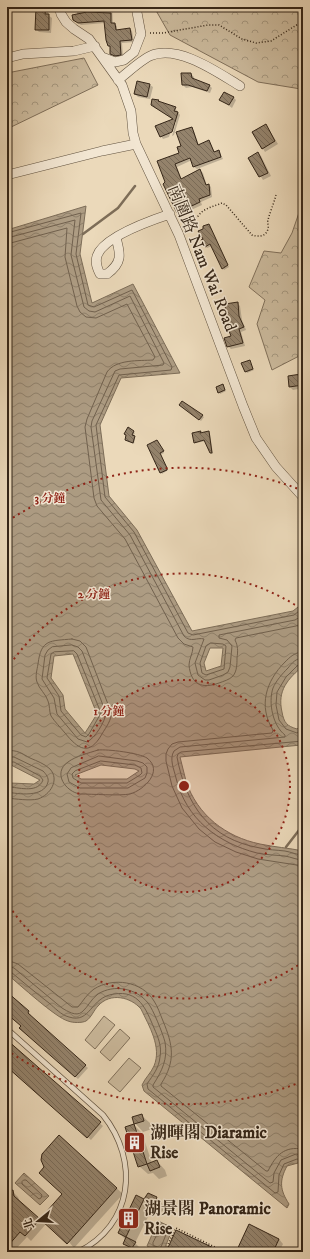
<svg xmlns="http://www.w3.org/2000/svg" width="310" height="1259" viewBox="0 0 310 1259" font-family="'IM FELL DW Pica','Noto Serif TC',serif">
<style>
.forest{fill:url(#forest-crowns);stroke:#80705b}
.garden{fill:#ccbb9e;stroke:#80705b}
.water{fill:url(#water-waves);stroke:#7d6d58;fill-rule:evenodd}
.shadow{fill:#0003}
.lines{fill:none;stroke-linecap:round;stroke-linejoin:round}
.shore{stroke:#71614e;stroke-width:1}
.stream{stroke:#7d6d58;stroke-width:2.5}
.building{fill:url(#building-back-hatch);stroke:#352618}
.service-casing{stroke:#625340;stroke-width:6}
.minor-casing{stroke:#625340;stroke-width:10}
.path{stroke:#352618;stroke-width:1.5;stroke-dasharray:1 2;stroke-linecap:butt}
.service{stroke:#f2e6d2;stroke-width:4.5}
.minor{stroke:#f2e6d2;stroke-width:9}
.ring{fill:none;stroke:#8f2418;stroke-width:2;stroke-dasharray:2 4}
.labels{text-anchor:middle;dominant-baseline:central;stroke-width:3;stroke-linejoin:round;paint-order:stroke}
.street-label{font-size:17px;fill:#352618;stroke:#f2e6d2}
.poi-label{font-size:17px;font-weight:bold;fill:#352618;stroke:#f2e6d2;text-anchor:start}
.centre{fill:#8f2418;stroke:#f2e6d2;stroke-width:2}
.ring-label{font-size:12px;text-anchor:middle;font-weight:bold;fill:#8f2418;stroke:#f2e6d2;stroke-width:3;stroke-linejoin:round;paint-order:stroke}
</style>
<defs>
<pattern id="forest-crowns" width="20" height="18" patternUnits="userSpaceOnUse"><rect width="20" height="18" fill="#ccbb9e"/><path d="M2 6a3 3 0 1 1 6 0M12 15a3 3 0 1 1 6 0" fill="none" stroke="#a69880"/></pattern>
<pattern id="water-waves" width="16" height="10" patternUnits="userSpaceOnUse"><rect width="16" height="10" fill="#ad9c83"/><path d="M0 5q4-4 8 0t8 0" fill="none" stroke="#8e7f6a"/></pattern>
<pattern id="building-back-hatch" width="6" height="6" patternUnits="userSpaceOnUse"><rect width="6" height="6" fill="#94836c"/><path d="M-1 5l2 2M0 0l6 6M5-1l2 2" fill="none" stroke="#7a6b58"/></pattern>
</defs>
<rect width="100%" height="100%" fill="#ebd9ba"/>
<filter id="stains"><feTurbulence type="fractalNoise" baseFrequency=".005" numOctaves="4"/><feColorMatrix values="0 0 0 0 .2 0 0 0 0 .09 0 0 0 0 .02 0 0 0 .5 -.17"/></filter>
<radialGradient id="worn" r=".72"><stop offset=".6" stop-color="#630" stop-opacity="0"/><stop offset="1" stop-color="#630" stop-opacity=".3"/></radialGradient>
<path class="forest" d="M154,7H303V87L301,89L258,82L170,35Z
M84,58L98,85L7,129V73Z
M303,201V354L272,370L257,324L265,300L249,287L264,251L281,253L292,233Z"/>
<path class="garden" d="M104,1016L115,1025L95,1049L85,1040Z
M120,1029L130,1038L110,1061L100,1052Z
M129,1058L141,1068L120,1092L108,1082Z"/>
<path class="water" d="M86,206L80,254L92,303L133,284L180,373L121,378L100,425L109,496L137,530L192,631L293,611L303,603V666C288,679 277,690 282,712C284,723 287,726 297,729L303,724V743L301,745L180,757C182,765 184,773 186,781C197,815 226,837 260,844C274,847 289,848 303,851V1164L298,1163L287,1166C279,1181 280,1190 289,1204L287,1208L144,1091L142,1085C145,1078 151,1073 154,1066C162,1047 149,1026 141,1009C131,997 110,992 98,1006C94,1010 91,1018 86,1021C82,1023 73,1023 68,1021C56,1018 19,984 7,974V779L10,783L34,784L40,780L11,765L7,767V230ZM210,648H223L221,666L206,671L204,663ZM73,654L97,714L85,733L65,709L63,695L51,678L54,656ZM101,765L135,769L139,771L127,779H81L75,775Z
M24,1173L49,1196L40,1205L15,1183Z
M158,1221L173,1228L163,1252H159L147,1246Z"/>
<path class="shadow" d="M32,7L48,8V15L52,18L51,33L39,32L36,29L37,13L32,10Z
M77,7H112L113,24L117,26V31L130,29L132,31L134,42L122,43L123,57L118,58L111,53V48L109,46L105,23L81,25L74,20L77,14Z
M191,74L194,77V80L209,85L212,88L210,93L192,87L186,88L183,85Z
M150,85L153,87L150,99L138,97L135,94Z
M233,97L236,100L232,108L221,100Z
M158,101L175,108L180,115L174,135L172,136L176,122H174L169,137L163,139L161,136L174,120L152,105Z
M266,125L278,144L265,152L253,132Z
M191,128L194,131L199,145L209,141L215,152L219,151L223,159L197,169L194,167L192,160L177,167L182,180L200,170L203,173L207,186L209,185L211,187L212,197L201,202L202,205L180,215L178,213L164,184L166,183L158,162L180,153L182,146Z
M258,153L261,156L271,176L263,180L249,158Z
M209,225L229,267L224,270L212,246L207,248L205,246V229Z
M237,303L240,306L242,320L246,330L241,332L245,346L231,349L228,346L233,336Z
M250,362L254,370L247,373L242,364Z
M301,375L303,378V388L293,390L290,387Z
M223,386L226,391L220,394L217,387Z
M183,402L204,417L201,421L181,405Z
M128,429L135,433L133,436L135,438L134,444L126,440Z
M200,432L202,434L209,433L210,434L213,454L211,453L206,441L196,443L195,442L193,434Z
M158,442L164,453L160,455L168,470L162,474L161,472Z
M7,993L31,1015L30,1017L88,1068L78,1079L23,1031L22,1026L7,1013Z
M7,1041L103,1126L91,1140L7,1066Z
M141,1115L150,1123L152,1129L143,1132L135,1123Z
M134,1125L142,1133L152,1163L157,1161L165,1170L167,1176L159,1179L153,1173L148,1174L139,1166Z
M59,1136L123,1194L74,1248L69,1242L63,1226L46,1224L31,1241L27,1237L13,1252H7V1193L12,1191L18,1197L20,1202L40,1221L63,1194L46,1167Z
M136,1197L144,1200L152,1209L135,1243L143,1251V1252H132L124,1243L126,1240L119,1233Z
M156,1198L165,1206L162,1212L154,1208L146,1199Z
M279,1239L283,1244L279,1252H237Z"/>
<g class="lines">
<path class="shore" d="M7,233L81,213L76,254L88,305L94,307L132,290L172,367L171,370L119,375L96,425L105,497L134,532L188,633L193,635L294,615L303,608
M7,238L75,220L71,255L84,307L89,311L95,312L130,296L164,363L163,365L120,369L115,371L92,421L91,427L101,500L130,535L184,636C191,643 197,637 204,639L195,663L198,675L205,680H209L223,675L228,672L230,667L232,646L227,640L219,638V635L295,620L303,615
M7,244L67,228L65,257L77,306L80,312L86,317L96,318L127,304L155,357L153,360C139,361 116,359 107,372L87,419L85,427L94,498L97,506L125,539L178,638L184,644L193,647C193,653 189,659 189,665C191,685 202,689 219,683C224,681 229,680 233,676C237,671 237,664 237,658C238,651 238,646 235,640L236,638L296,626L303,623
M72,639L80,641L86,647L111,712C112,720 106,727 102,734C89,757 78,749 65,733C60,727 55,722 51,716C49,711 50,706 48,701C46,694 39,689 37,682C35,677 37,670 38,664C41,639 50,641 72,639Z
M211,643L223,644L226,646L224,669L206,675L202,673L200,663L206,646Z
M72,645L78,647L82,651L106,713C105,722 95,738 87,742L78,739L57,714L54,698L42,679L45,655L48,650L52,647Z
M74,651L77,654L101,713L89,734L86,737L81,735L61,711L59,696L47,678L51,654L54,652Z
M303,652C295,652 290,657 285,662C266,681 258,706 273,730L272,733L178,742L172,744L168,749L166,754V761L172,786L182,808L199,829L215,842L236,852L258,859L303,866
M303,658C296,658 292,663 288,668C282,674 276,681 273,688C268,703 273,726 285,735V737L180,747L174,751C169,759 174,769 176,778C186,819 218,843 257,853C266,855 276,855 285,856C291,857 297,860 303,860
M303,663L299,664L286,677L277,692L276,705L279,720L286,729L297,733L303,729
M303,741L181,752L178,754L177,757C186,805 209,839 260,848C268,850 277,850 285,851C291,852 297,855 303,855
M98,750C108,749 139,753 147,758C164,771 144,790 130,794C119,796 93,794 80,794C66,792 52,773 68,762C76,756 89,753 98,750Z
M7,751C16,749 23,754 30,758C37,761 45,764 50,769C60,780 50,795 38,799C30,801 16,799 7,798
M99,756L137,761L143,763L147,767V773L145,778L128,788H80L69,782L67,774L71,768Z
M7,757H14L43,771C46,774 49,778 48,782C44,798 18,794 7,792
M101,761L135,765L141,768L142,773L140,775L127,783H81L73,778L72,774L75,771Z
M7,762H14L40,776L43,780C38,793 21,788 10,787L7,786
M7,960L18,964L72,1007H78C83,1001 87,994 94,989C113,977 142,981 154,1001C158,1007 160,1014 163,1021C173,1045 176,1061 161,1084V1086L266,1171H268C276,1155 284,1146 303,1149
M7,966L14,968L62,1008C67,1011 76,1017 82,1012C88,1007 91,999 98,994C114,984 136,988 148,1003C153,1009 163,1034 165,1042C168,1059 162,1071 153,1085V1087L270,1183L273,1182L274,1173L281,1160L296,1154L303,1155
M7,971L11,972C24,983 36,993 49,1003C55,1008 61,1015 69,1017C91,1024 90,997 114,994C139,990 146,1009 154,1028C158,1037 162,1046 160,1057C159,1068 153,1075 147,1084L148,1089L275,1193L278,1192L279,1175L284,1164L297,1159L303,1160
M24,1180H26L42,1195L41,1198L39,1199L22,1184V1182Z
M161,1227L167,1230V1232L161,1247L159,1248L153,1245V1243Z"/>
<path class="stream" d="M83,234L118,208L135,186
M286,847L303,825"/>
</g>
<path class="building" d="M36,7H46L45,14H49V30H35Z
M87,12L111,13V23H115L116,30L130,28L132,40L120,41L121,55L115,56L110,54V46H108L106,40L104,21L78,23L73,20L72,15Z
M181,73H191L192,78L210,85L207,91L188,85H182Z
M137,81L150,84L147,97L134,94Z
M224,92L234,97L229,105L219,100Z
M152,99L159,100L158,101L176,107L174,111L178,112L172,132L160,137L155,126L173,119L151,105Z
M266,124L275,141L262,149L252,132Z
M192,127L198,145L209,140L214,152L219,150L221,157L193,167L190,158L175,164L181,179L200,169L206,185L209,184L210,195L199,199L200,202L177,213L163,184L165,182L157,161L179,153L177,147L181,146L176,132Z
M258,152L268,173L259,177L248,158Z
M209,224L228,265L222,269L210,244L205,247L201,240L203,239L198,231L203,229V226Z
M238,302L239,316L244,327L239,329L243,343L227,347L224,338L231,336L227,326L225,304Z
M250,360L253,369L245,372L241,363Z
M301,374L302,378L303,379V385L289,387L288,376Z
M223,384L225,390L218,393L216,387Z
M182,401L203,415L199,420L179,405Z
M128,427L134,431L132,435L135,436L133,443L125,440L126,435L124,434Z
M201,431L200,433L209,431L212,453H210L204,440L194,443L192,433Z
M157,440L164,451L160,453L167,468V470L160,473L147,445Z
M7,992L29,1011L28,1013L86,1065L75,1077L19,1028L21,1026L7,1014Z
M7,1040L101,1122L87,1138L7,1067Z
M142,1114L144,1121L134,1124L132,1117Z
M134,1124L147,1164L138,1167L125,1127Z
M59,1135L117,1188L67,1244L40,1219L62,1194L39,1173L44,1167L41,1160L42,1154Z
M157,1160L160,1167L150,1171L147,1164Z
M13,1190L14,1196L40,1219L25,1236L20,1232L7,1247V1192Z
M148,1193L157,1197L154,1204L144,1199Z
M136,1195L144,1199L126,1237L118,1233Z
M249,1224L279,1239L273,1252H236Z
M176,1230L222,1252H166Z
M126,1237L136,1242L132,1248L123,1244Z"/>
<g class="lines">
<defs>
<path id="service" d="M7,1029L103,1115C140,1161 133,1225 78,1252"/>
<path id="minor" d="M59,7L61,14L66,22L74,29L89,39L122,85L131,111L133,133L136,144
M102,57L115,62L124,60L134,52L141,34L136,7
M7,58L23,54L74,51L95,46
M118,80C126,74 141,60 150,56C178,44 217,72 240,86
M7,175L102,151L136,144L179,235L243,406L256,438L276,467L303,497
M116,238C121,255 122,263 107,274H100C97,268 95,263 97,256C103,237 152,220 170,214"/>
</defs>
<use href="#service" class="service-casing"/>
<use href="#minor" class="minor-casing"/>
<path class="path" d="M150,33H163L208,25H219L242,39L256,43L271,41L303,21
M186,230C192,225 194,220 199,215C204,208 215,206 222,203L226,205L252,235C258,237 266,237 268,229C269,226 267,223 268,220C270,212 274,203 276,195
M142,1252L149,1249L155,1252
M164,1252L176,1228L225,1252"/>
<use href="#service" class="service"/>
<use href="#minor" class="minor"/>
</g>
<circle cx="184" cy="786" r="106" fill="#8f2418" fill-opacity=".12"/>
<g class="ring">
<circle cx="184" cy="786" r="106"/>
<path d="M303 962A212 212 0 0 1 7 903M7 669A212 212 0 0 1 303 610"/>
<path d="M301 1082A318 318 0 0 1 8 1051M8 521A318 318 0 0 1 301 490"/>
</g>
<defs>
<symbol id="building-square" viewBox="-11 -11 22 22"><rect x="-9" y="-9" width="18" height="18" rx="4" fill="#8f2418" stroke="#f2e6d2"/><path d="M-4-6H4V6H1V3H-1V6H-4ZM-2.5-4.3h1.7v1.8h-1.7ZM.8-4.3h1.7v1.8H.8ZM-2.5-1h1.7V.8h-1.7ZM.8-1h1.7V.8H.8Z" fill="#fff"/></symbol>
</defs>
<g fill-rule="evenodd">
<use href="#building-square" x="122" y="1130" width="25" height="25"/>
<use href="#building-square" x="116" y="1206" width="25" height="25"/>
</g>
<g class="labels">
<g class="street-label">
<text transform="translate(202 258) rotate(68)">南圍路 Nam Wai Road</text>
</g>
<g class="poi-label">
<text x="150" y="1133">湖暉閣 Diaramic<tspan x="150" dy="20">Rise</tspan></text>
<text x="144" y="1209">湖景閣 Panoramic<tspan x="144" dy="20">Rise</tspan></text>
</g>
</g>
<circle cx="184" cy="786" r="6" class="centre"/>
<g class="ring-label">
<text x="50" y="502">3 分鐘</text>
<text x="94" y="598">2 分鐘</text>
<text x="109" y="715">1 分鐘</text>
</g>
<rect width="310" height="1259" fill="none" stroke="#ebd9ba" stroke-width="24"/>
<rect x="8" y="8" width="294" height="1243" fill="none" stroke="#352618" stroke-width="2"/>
<rect x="12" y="12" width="286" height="1235" fill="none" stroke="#352618"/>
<g transform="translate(38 1221) rotate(252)" stroke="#f2e6d2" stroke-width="3" paint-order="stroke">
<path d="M0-3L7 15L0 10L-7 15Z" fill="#352618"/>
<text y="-6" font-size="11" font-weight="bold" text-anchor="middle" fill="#352618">北</text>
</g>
<rect width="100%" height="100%" filter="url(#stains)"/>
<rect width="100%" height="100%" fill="url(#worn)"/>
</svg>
